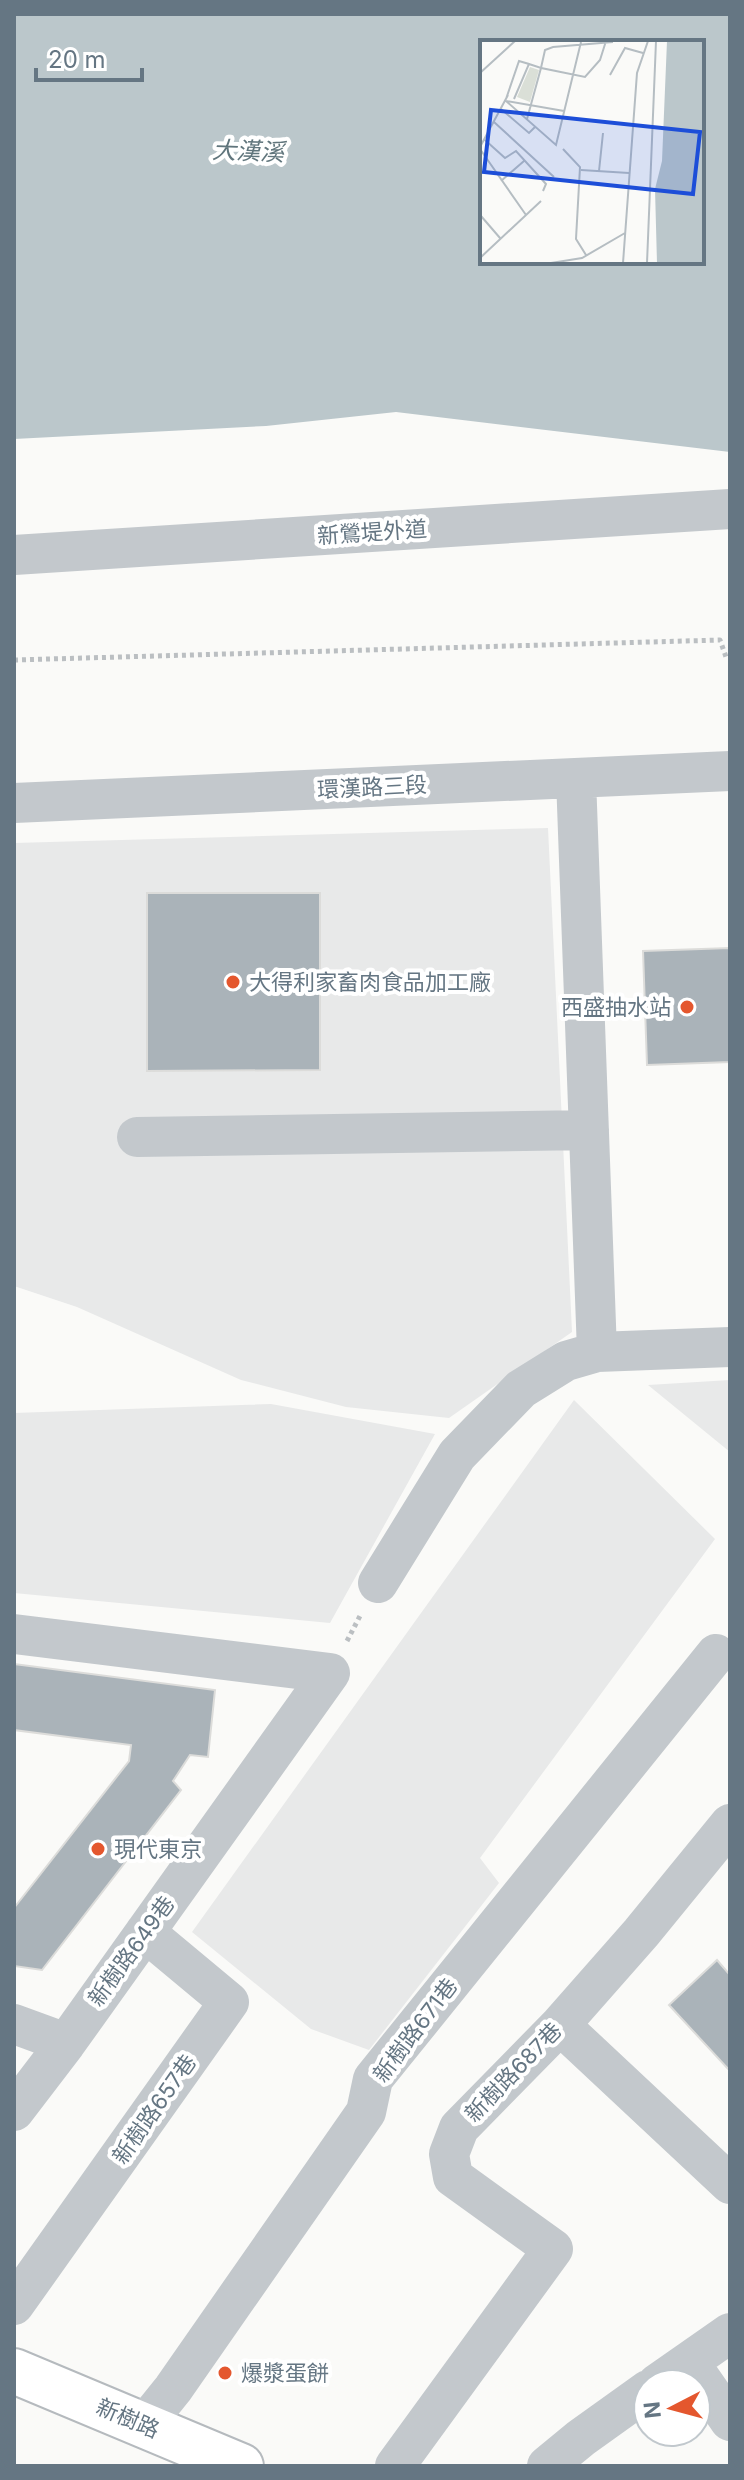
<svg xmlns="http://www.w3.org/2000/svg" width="744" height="2480" viewBox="0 0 744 2480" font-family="Inter,'Noto Sans TC',sans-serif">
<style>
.built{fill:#e8e9e9}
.water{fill:#bbc7cb;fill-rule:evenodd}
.building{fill:#aab3b9;stroke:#dcdcda;stroke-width:2}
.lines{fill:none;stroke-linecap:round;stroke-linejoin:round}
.major-casing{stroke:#b5babe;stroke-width:48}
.path{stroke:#bbbfc2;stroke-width:5;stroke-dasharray:4 4;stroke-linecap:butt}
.minor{stroke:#c3c8cc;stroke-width:40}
.major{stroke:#fff;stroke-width:44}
.poi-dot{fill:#e4572e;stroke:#fff;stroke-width:3}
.labels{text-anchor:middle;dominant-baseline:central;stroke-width:8;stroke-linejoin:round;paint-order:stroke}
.street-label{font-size:22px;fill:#657683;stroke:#fff}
.poi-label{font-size:22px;fill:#657683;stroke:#fff;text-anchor:start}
.water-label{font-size:24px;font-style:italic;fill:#60757c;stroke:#fff}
.inset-road{fill:none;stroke:#b5bdc2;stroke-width:2}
.view{fill:#1d4ed8;fill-opacity:0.15;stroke:#1d4ed8;stroke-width:4}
.inset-edge{fill:none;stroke:#657683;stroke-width:4}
</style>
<rect width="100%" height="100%" fill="#fafaf8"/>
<path class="built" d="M548,828L572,1332L449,1418L346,1407L241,1380L77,1307L14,1286V843Z
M730,1380V1452L648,1385Z
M574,1400L715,1539L480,1858L499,1883L369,2050L311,2029L192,1932Z
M271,1404L435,1434L330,1623L14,1593V1413Z"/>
<path class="water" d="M14,14H730V452L396,412L266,426L14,439ZM482,42H702V262H482Z"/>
<path class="building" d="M147,893H320V1070L147,1071Z
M730,948V1062L647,1065L643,951Z
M14,1664L215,1690L208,1757L190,1755L173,1781L181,1790L42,1970L14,1966V1908L129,1761L131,1745L14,1730Z
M717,1960L730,1975V2071L669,2005Z"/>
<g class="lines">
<defs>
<path id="major" d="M14,2371L241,2466"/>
</defs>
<use href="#major" class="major-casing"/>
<path class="path" d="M14,660L720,640L726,657L730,659
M347,1641L361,1614"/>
<path class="minor" d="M14,555L730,509
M576,778L597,1352
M14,803L730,771
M137,1137L589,1130
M378,1583L457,1455L521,1389L566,1361L597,1352L730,1347
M14,1634L330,1673L66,2043L14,2111
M14,2024L66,2043
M560,2025L730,2184
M14,2305L229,2002L145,1932
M689,2362L730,2421
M657,2384L730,2333
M144,2425L173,2389L366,2112L373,2079L716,1654
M395,2466L553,2249L453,2177L449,2154L459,2128L560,2025L641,1933L730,1824
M547,2466L581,2438L648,2390"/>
<use href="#major" class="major"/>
</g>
<g class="poi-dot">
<circle cx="233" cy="982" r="8"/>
<circle cx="687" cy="1007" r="8"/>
<circle cx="98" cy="1849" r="8"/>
<circle cx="225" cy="2373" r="8"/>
</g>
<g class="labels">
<g class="street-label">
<text transform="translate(372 532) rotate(-4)">新鶯堤外道</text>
<text transform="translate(372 787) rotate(-3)">環漢路三段</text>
<text transform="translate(131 1951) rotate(-54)">新樹路649巷</text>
<text transform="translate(415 2030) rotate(-53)">新樹路671巷</text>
<text transform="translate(513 2072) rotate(-46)">新樹路687巷</text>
<text transform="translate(154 2109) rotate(-55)">新樹路657巷</text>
<text transform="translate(128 2418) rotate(23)">新樹路</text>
</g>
<g class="poi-label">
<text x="249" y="982">大得利家畜肉食品加工廠</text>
<text x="671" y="1007" text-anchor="end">西盛抽水站</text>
<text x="114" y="1849">現代東京</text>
<text x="241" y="2373">爆漿蛋餅</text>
</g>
<g class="water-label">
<text transform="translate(248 151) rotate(2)">大漢溪</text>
</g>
</g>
<g transform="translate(480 40)">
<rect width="224" height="224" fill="#fafaf8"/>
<path d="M50,27L59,30L50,62L37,57Z" fill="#dadfd7"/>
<path d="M187,1H224V223H177L175,149L182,121Z" fill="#bbc7cb"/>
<path class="inset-road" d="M49,24L61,28L65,10L73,7L133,2M0,33L35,1M130,35L145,8L163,13M26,59L39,21L49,24L34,59M26,61L76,105L101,2M26,61L84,71M21,69L49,93L55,87M47,79L61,28L105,37L120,20L126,1M14,82L74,137M5,100L25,118L36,111L66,144L63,151M0,107L28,55M0,109L46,175M83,109L100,127L96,199L106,215M101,130L149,133M119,131L123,93M21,141L44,121M1,176L20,198M0,218L61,161M71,223L102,218L145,193M143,223L157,33L168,1M167,223L176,1"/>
<path class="view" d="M11,70L220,92L213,154L4,132Z"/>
<rect width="224" height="224" class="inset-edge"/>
</g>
<rect width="744" height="2480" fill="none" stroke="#657683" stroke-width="32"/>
<g transform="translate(672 2408) rotate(264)"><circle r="38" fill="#ffffff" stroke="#c1c8cd" stroke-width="2"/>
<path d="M0-6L14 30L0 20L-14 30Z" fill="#e4572e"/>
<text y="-12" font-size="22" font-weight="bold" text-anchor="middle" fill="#657683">N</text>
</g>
<path d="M36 68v12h106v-12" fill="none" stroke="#657683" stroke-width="4"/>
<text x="48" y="68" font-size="24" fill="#657683" stroke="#ffffff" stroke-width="6" paint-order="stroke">20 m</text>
</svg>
